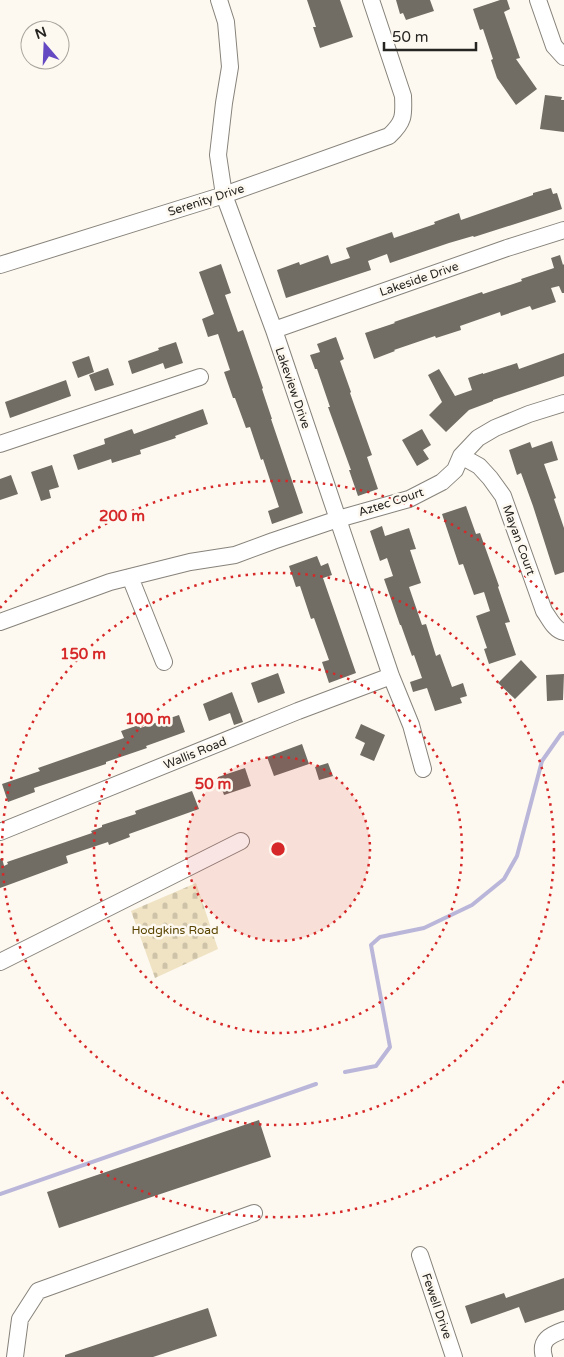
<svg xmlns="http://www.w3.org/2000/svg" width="564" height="1357" viewBox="0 0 564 1357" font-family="'Varela Round',sans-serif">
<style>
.cemetery{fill:url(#cemetery-stones)}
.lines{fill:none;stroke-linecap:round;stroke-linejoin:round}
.stream{stroke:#b9b6da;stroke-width:4}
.building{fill:#716d65}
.minor-casing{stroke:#87837b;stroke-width:18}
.minor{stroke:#fff;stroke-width:16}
.ring{fill:none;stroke:#d62828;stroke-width:2.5;stroke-dasharray:2.5 5}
.labels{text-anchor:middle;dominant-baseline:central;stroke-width:5;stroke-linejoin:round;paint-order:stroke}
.street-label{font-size:12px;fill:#272522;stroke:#fdf9f0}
.park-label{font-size:12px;fill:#594401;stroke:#fdf9f0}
.centre{fill:#d62828;stroke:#fdf9f0;stroke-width:2.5}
.ring-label{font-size:15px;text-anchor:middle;font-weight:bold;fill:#d62828;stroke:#fdf9f0;stroke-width:5;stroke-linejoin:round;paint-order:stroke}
</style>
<defs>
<pattern id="cemetery-stones" width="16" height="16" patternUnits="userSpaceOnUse" patternTransform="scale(1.25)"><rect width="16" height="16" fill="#f0e3c4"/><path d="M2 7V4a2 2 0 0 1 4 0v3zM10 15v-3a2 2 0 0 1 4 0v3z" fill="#cec3a8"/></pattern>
</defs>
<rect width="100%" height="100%" fill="#fdf9f0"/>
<path class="cemetery" d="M196,883L218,949L155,978L131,911Z"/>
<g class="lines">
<path class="stream" d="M345,1072L376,1066L390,1047L371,945L380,937L424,928L472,905L504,879L517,856L542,761L561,734L564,733
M0,1194L316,1084"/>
</g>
<path class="building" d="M307,0H340L353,37L320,48L313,27H316Z
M396,0H430L434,11L406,20L403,13L400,14Z
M500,0H507L510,9L504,12L520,58L516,59L537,89L516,105L497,78L491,60L493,59L483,29L480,30L473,9Z
M545,95L562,97L561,100H564V132L540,129Z
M551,188L553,194L557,193L562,209L474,237L473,236L449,243L390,263L387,254L368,261L371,270L286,298L277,270L299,262L300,265L328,255L331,264L350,258L346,248L392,232L394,238L435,224L434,222L459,213L461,220L533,195V193Z
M560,255L563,265L564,264V293H562L559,286L551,288L556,302L532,310L530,306L501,316L500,312L460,326L461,330L436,338L435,336L394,350L395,351L374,359L365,333L395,323L394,322L482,292L483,294L522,281L521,279L554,268L551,258Z
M221,264L231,293L225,295L238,332L243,330L263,388L262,389L272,419H271L303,513L272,524L268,511L279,507L263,459L261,460L250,427L246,428L235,398H233L224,372L230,370L218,334L208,337L202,319L214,314L199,272Z
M336,337L344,359L340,361L351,392L350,393L372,455L367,457L378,489L358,496L349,470H351L328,407H330L317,369H315L310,355L320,352L317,344Z
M176,342L183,363L165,369L163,363L132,374L128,361L159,350L158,348Z
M564,353V376L493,400V401L469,410L446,432L429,415L442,402L428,375L439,369L455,396L472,390L468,378L483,373V374L517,363L519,369Z
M89,356L94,372L78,378L72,362Z
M108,368L114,385L95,391L89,375Z
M66,380L71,396L10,418L5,402Z
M203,409L208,424L175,436L176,438L140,450L141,454L112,463L111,459L78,470L73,455L105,444L104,439L132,429L134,434Z
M422,429L431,445L423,450L429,459L417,466L402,440Z
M552,441L558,460L544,464L556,498L554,499L564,528V572L555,575L533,506L521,473L517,475L509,450L530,442L532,448Z
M52,465L59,487L49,490L51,498L41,501L31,472Z
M11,475L18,494L0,500V479Z
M466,506L476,534L480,533L499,586L498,587L510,622L505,623L516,655L489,664L484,649L487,648L476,616L490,611L484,592L474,595L463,564L459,565L442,514Z
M382,526L385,536L409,528L416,549L410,550L421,583L409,587L422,625L426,624L436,656L440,654L452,687L463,683L467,696L460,698L462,703L435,711L427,688L413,692L410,682L422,678L414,655L412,656L401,625H400L384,579L393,576L387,558L380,561L370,531Z
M317,556L321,566L328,563L332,575L323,578L356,673L329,683L322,662L329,660L314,618L311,619L300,586L296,587L289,566Z
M521,660L537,677L515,699L498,683Z
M278,673L285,693L258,703L251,683Z
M564,674L563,700L547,701L546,675Z
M232,692L243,722L234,725L230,713L209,721L203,704Z
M179,715L185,732L146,746L147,748L106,762V764L34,788L35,792L8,802L2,784L40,771L38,768L124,738L121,731L139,725L140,728Z
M361,724L385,735L374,761L360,755L365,743L355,738Z
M302,744L309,764L274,776L267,757Z
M328,763L333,776L319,780L315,767Z
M245,768L251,786L224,795L218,777Z
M192,791L199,809L129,834L130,837L109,845L108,842L66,856L68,863L0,888V859L2,858L4,866L8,864L7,862L92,833L91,831L102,827V825L136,814L135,811Z
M259,1120L271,1157L59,1228L47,1192Z
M564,1278V1310L525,1323L519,1307L471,1324L465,1306L504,1293L506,1298Z
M208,1308L217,1336L153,1357H65V1355Z"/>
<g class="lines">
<defs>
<path id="minor" d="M219,0L226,22L230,67L224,103L218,155L224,195L274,330L391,676L411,725L423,769
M538,0L554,46L564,57
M0,265L224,195L389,136C404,122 404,116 403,96L371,0
M274,330L507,248L564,230
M0,444L200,377
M461,456L479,466L490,478L503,496L544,611C550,619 554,630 564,632
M130,577L164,662
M0,622L110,582L190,562L235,555L273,541L338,519L409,499L442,482L455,470L461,456L478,438L495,428L529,414L564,403
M0,832L298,711L391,676
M0,962L241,841
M420,1255L454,1357
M15,1357L20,1319L38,1291L254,1213
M544,1357C539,1340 550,1335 564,1330"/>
</defs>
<use href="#minor" class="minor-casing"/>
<use href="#minor" class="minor"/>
</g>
<circle cx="278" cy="849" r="92" fill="#d62828" fill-opacity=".12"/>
<g class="ring">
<circle cx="278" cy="849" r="92"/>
<circle cx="278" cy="849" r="184"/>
<circle cx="278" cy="849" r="276"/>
<path d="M564 1081A368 368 0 0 1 0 1090M0 608A368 368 0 0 1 564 617"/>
</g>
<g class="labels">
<g class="street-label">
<text transform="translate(206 200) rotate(-18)">Serenity Drive</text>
<text transform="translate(419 279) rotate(-19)">Lakeside Drive</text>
<text transform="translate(293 388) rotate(71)">Lakeview Drive</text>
<text transform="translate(391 502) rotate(-18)">Aztec Court</text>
<text transform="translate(519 540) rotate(70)">Mayan Court</text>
<text transform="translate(195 753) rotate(-22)">Wallis Road</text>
<text transform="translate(437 1306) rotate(71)">Fewell Drive</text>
</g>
<g class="park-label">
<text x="175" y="930">Hodgkins Road</text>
</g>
</g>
<circle cx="278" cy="849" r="8" class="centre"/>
<g class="ring-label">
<text x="122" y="521">200 m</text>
<text x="83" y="659">150 m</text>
<text x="148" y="724">100 m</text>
<text x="213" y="789">50 m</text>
</g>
<g transform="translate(45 45) rotate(341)"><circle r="24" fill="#fdf9f0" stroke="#a7a49e"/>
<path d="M0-4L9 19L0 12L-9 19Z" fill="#6449c2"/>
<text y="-8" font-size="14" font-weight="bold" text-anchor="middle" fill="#272522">N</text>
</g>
<path d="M384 42v8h92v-8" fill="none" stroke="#272522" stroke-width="2.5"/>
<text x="392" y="42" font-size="15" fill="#272522" stroke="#fdf9f0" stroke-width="4" paint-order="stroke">50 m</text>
</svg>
